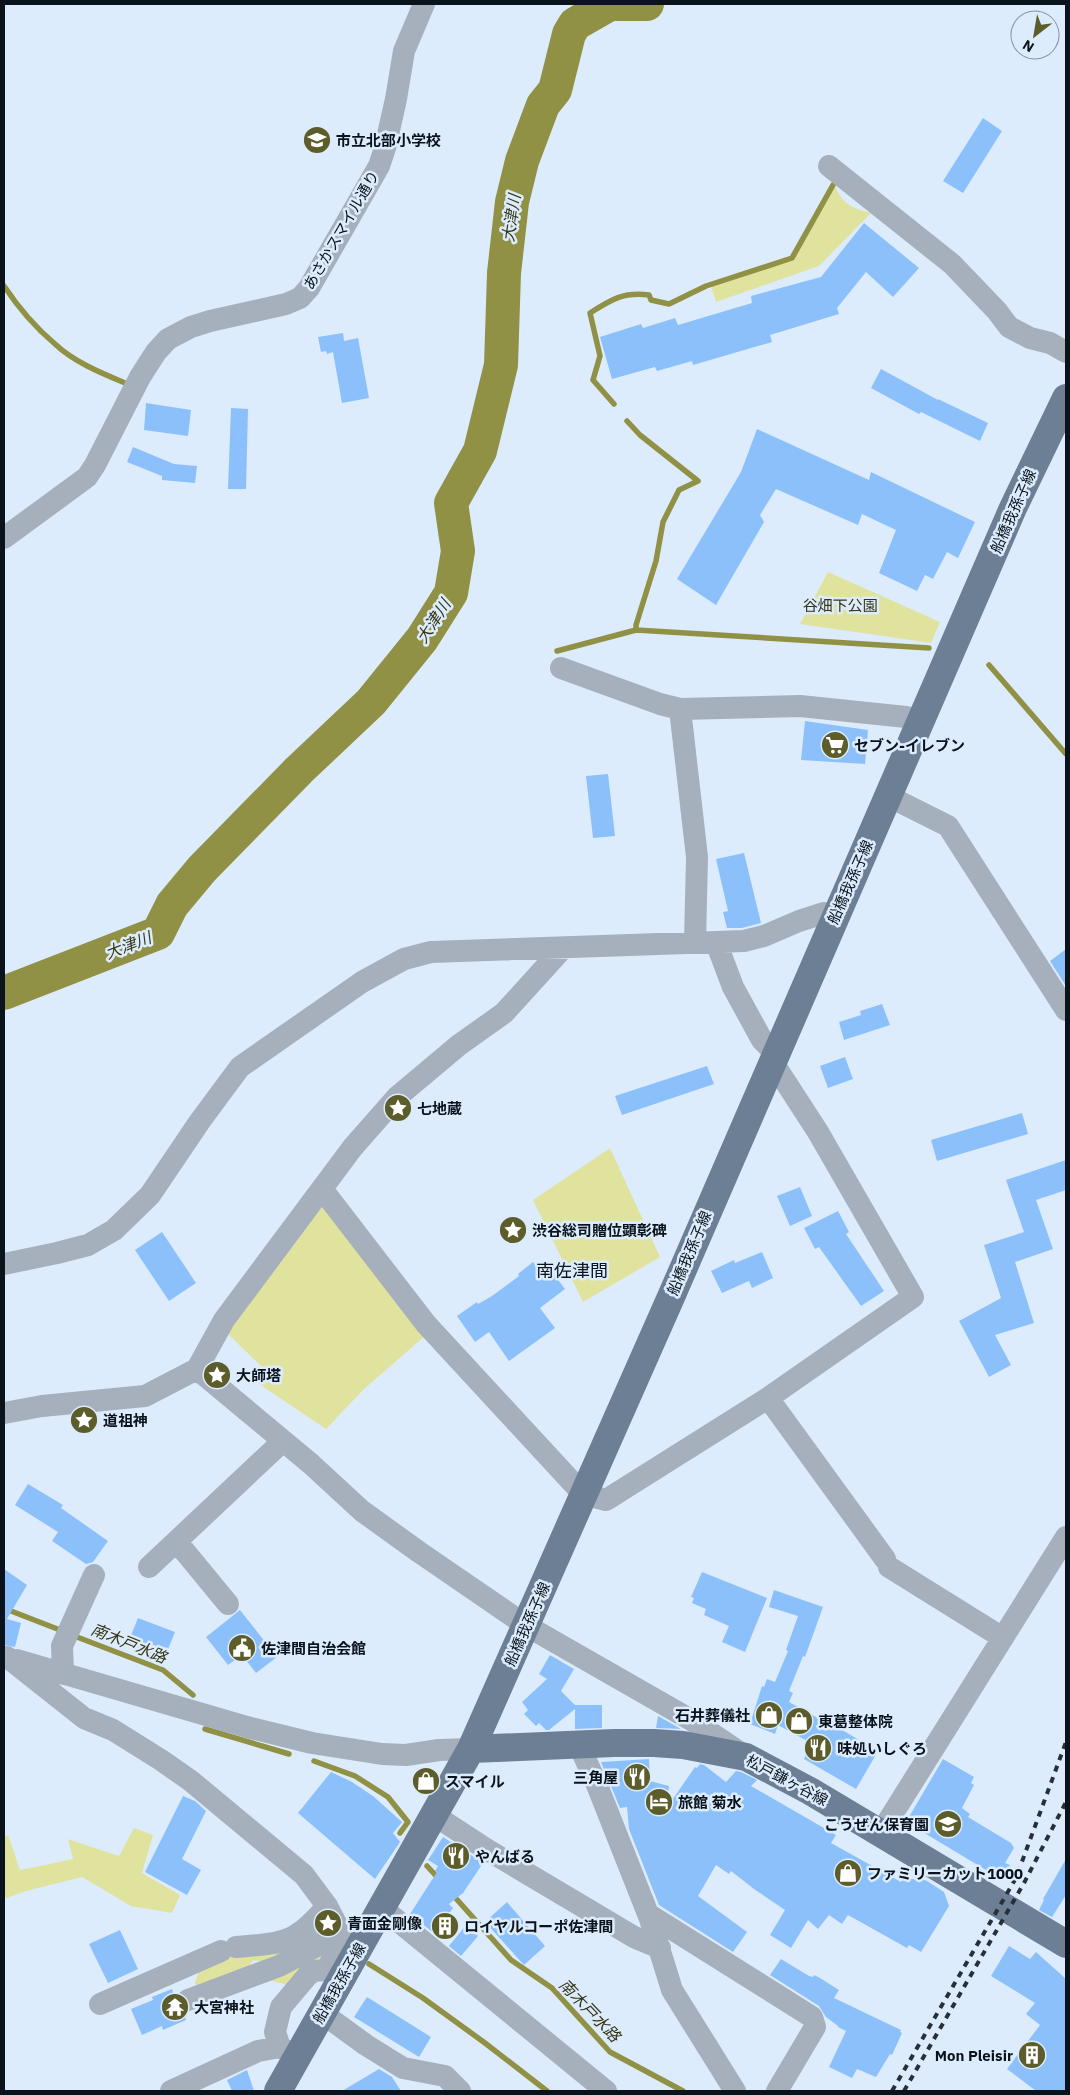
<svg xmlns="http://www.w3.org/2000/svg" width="1070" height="2095" viewBox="0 0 1070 2095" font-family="'IBM Plex Sans','Noto Sans JP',sans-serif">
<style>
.green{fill:#e0e39e}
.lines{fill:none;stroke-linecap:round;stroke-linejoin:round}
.stream{stroke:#909144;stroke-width:5.5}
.river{stroke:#909144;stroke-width:34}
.building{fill:#8bc0fa}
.minor{stroke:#a6b0bc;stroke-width:22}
.major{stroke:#6c7f94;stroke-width:28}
.rail{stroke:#27303a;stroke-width:4;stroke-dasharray:6 6;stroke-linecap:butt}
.labels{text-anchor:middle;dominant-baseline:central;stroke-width:5;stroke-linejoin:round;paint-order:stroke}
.poi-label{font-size:15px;font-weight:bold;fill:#0a131c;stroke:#ddecfd;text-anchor:start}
.street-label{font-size:15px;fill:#0a131c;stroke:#ddecfd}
.park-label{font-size:15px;fill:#353514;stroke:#ddecfd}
.water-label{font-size:16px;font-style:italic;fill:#353614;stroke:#ddecfd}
.quarter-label{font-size:18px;fill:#0a131c;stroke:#ddecfd}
</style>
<rect width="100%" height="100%" fill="#ddecfd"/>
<path class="green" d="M835,186C843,205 852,208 871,213L819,266L716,302L711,286L794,258Z
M828,572L940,622L931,643L800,624Z
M610,1148L660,1257L583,1302L533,1200Z
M324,1202L425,1336L364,1389L326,1429L259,1384L265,1370L225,1331Z
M134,1828L153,1835L142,1873L180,1895L172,1913L131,1906L82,1877L26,1891L4,1899V1837L8,1835L20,1870L73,1859L68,1839L119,1856Z
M322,1925L333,1942L322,1965L293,1986L267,1980L264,1962L253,1960L234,1988L219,2002L201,2003L195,1982L200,1968L224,1956Z"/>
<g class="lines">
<path class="stream" d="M4,286C18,307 36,328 55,344C74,362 101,373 125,383
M614,404L593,380L600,356L590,313C612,299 623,292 649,295L651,300L669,304L706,286L792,258L833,185
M627,421L640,435L698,481L679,490L663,522L656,561L636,625V630
M557,651L636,630L929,648
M989,665L1066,754
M4,1607L11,1611L60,1630
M77,1637L163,1670L193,1695
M205,1729L289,1754
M314,1761L355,1776L388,1797L408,1822L400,1833
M427,1866L439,1879
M452,1894L511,1960L552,1988L610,2052L683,2091
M369,1964L423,1998L485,2043L547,2091"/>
<path class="river" d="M4,993L158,933L172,905L202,869L299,770L371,702L422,639L451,593L458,551L451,503L480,451L501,365L504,273L512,202L522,161L543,105L555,90L569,34L575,24L610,4H647"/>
</g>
<path class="building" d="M983,118L1002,131L963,193L943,181Z
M864,223L919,268L893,297L866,272L837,308L839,314L770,335L772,342L693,365L692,361L657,371L655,367L612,379L600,337L641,324L643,328L675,318L678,325L752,303L751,296L821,277Z
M343,333L344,341L358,338L369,398L342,403L333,352L327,354L326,351L321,352L318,337Z
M881,369L938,400V399L988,423L980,441L921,412L919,414L871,388Z
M146,403L191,410L188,436L144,430Z
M231,408L248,409L246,489H228Z
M757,429L869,480L871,472L975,522L958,558L947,552L933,579L925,575L917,591L879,573L896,530L862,514L858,525L776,489L760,515L764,522L716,605L677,579L741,472Z
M133,447L174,464L197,466L195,483L162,480V476L127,462Z
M805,721L868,730L865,764L801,760Z
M608,774L615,836L593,838L586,776Z
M744,853L761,923L742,928H727L723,912L728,911L716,859Z
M1066,949V986L1050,961Z
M882,1004L890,1025L844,1040L839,1022L861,1015L860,1011Z
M845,1057L853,1079L828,1088L820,1066Z
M707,1066L714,1084L622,1115L615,1096Z
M1022,1113L1028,1134L937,1161L931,1140Z
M1066,1160V1190L1036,1200L1053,1249L1015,1262L1034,1323L995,1335L1011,1365L989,1377L959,1321L1001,1298L984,1245L1024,1232L1006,1180Z
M800,1187L812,1216L790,1226L777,1196Z
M838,1211L849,1232L846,1234L884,1291L861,1306L819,1247L815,1249L804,1228Z
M162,1232L196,1283L169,1301L135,1250Z
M762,1252L773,1278L752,1288L749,1281L722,1293L711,1271L734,1260L735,1263Z
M544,1261L565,1289L540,1308L555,1328L509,1361L489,1332L475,1342L457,1316L477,1302L478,1304L492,1296L519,1276L518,1274L533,1262L537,1267Z
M28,1484L63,1505L61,1508L108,1541L93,1562L86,1564L52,1541L58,1532L15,1505Z
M4,1569L27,1585L7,1619L21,1623L15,1647L4,1645Z
M702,1572L767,1598L745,1652L722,1642L729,1626L704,1615L706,1609L692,1603L694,1598L691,1597Z
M774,1590L823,1607L805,1657L803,1656L789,1691L793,1693L789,1702L823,1721L825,1718L838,1725L837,1727L878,1751L856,1789L804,1759L807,1752L804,1750L809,1742L778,1725L775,1734L750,1724L762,1686L764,1687L767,1679L775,1682L788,1651L786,1650L798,1616L769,1607Z
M240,1610L277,1657L256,1673L242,1655L228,1665L206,1637Z
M138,1618L175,1632L164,1659L127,1645Z
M550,1655L574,1669L561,1691L575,1705H602V1728L575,1729V1709L549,1730H546L539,1723L536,1726L524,1714L528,1710L522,1702L547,1679L539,1674Z
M658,1716L681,1729L656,1728Z
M649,1759L650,1781L669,1786L666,1809L695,1767L697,1768L700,1764L704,1765L726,1782L736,1771L741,1772L757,1780L751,1786L836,1835L831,1843L901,1882L904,1876L916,1880L918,1877L927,1881L944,1892L949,1906L921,1952L909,1945L907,1948L848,1915L842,1924L829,1915L818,1929L808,1920L791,1948L770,1935L785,1910L754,1889L731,1871L729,1874L716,1865L698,1896L747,1932L733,1952L659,1905L629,1829L627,1807L620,1808L601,1762Z
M943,1759L974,1777L971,1783L974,1785L962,1808L970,1814L968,1817L1011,1843L1014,1848L1005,1863L1010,1865L1001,1879L906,1822Z
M331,1772L352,1782L373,1796L402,1822L393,1833L400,1842L375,1879L298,1813Z
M183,1796L195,1801L206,1811L182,1859L201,1870L187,1895L145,1872Z
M443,1837L483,1863L463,1893L449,1904L453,1908L435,1934L410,1914L437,1872L435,1871L438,1866L428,1860Z
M1066,1859V1895L1052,1917L1039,1910L1044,1900L1043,1899Z
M507,1902L545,1946L524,1965L485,1922Z
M467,1924L478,1936L461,1956L449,1946Z
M120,1930L138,1969L108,1983L89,1944Z
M1009,1946L1030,1959L1036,1952L1066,1979V2091H1036L1007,2069L1040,2025L1026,2014L1035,2003L991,1976Z
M781,1959L809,1976L813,1977L814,1975L820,1978L839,1990L834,1998L901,2030L900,2032L902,2033L892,2055L890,2054L876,2077L857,2069L852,2078L829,2067L846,2031L838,2027V2026L826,2017L819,2006L770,1975Z
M172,1989L176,2005L184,2012L186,2020L163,2030L162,2026L142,2035L131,2009L153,2000L152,1997Z
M367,1997L431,2037L419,2057L354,2017Z
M379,2069L392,2077L401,2091H342Z
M247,2070L254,2091H232L227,2080Z"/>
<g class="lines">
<path class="minor" d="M829,166L952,264L997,311L1009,327L1030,338L1050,343L1066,352
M4,538L87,477L95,465L140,377L156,352L168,339L191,327L210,321L286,304L300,298L309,288L379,166L385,148L396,99L404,51L424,4
M561,668L660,704L680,709L800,706L906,717L920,720
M680,709L697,857L695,942
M888,796L948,826L1066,1010
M716,942L733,987L762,1040L775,1053
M322,1189L426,1324L583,1494L606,1500L768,1398L913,1297L818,1132L772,1061
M4,1264L57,1253L88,1245L114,1230L150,1195L200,1121L240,1067L362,982L404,959L431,952L744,941L764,936L799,921L824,913L835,917
M197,1369L224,1320L353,1147L397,1097L459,1045L504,1013L563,948
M768,1398L885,1559
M4,1413L42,1406L145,1396L197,1369L311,1464L362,1511L419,1552L527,1626L693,1721L745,1756
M177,1542L228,1604
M149,1567L283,1441
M889,1567L1003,1638
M7,1657L84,1718L113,1730L161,1760L191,1781L304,1875L327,1906L341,1933L340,1939L329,1966L325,1970L314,1971L308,1975L281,2007L275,2032L280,2047
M17,1660L247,1727L312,1743L382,1754L406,1755L439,1750L471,1749
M63,1674L62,1646L94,1575
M579,1745L597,1785L650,1919L672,1990L735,2091
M434,1815L486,1849L634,1937L660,1948
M880,1834L1066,1537
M382,1908L606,2091
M648,1914L812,2017L815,2027L777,2091
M236,1947C284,1943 295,1944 327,1906
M188,2000L279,1966L341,1933
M100,2004L221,1951
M322,2013L366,2045L403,2068L445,2076L460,2091
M171,2091L258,2051L280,2047L292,2054"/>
<path class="major" d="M471,1749L614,1743H654L683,1745L746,1757L810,1791L1066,1944
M278,2091L471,1749L671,1297L1013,508L1066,398"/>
<path class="rail" d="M892,2091L1016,1878L1066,1742
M904,2091L1024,1883L1066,1802"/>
</g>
<defs>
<symbol id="school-disc" viewBox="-11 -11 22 22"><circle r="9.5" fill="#5c5d2a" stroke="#ddecfd"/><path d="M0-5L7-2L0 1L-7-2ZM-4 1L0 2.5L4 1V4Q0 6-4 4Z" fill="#fff"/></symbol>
<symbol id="supermarket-disc" viewBox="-11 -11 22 22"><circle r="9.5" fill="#5c5d2a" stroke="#ddecfd"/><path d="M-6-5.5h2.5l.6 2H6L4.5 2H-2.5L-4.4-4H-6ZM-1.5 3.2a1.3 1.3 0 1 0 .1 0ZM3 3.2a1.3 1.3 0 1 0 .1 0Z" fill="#fff"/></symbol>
<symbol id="sight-disc" viewBox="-11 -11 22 22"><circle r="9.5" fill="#5c5d2a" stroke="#ddecfd"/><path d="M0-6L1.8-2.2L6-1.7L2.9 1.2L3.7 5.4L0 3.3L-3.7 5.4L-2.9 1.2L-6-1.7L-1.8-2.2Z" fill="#fff"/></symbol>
<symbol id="civic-disc" viewBox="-11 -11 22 22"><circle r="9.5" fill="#5c5d2a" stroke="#ddecfd"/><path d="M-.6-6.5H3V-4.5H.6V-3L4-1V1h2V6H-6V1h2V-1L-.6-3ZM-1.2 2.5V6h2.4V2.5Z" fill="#fff"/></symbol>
<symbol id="shop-disc" viewBox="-11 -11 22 22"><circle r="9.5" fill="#5c5d2a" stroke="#ddecfd"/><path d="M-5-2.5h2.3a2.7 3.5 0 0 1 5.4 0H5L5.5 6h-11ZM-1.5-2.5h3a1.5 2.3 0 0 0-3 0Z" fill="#fff"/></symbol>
<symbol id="restaurant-disc" viewBox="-11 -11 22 22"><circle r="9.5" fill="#5c5d2a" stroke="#ddecfd"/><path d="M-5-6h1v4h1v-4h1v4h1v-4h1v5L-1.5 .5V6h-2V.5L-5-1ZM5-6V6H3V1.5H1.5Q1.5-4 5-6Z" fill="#fff"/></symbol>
<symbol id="hotel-disc" viewBox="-11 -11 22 22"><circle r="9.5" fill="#5c5d2a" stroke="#ddecfd"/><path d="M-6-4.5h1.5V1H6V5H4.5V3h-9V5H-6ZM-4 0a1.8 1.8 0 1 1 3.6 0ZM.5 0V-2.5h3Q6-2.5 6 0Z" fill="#fff"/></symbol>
<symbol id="building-disc" viewBox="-11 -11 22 22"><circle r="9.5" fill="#5c5d2a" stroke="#ddecfd"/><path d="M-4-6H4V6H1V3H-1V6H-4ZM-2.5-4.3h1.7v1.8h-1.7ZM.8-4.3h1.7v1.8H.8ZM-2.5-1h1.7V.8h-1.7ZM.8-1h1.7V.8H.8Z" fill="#fff"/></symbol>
<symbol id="temple-disc" viewBox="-11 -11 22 22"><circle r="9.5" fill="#5c5d2a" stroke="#ddecfd"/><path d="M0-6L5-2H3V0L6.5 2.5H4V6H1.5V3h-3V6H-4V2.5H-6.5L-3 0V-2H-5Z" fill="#fff"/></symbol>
</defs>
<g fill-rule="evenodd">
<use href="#school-disc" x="301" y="124" width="32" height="32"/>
<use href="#supermarket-disc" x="819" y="729" width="32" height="32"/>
<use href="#sight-disc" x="382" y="1092" width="32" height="32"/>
<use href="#sight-disc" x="497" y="1214" width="32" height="32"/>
<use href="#sight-disc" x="201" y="1359" width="32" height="32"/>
<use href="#sight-disc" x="68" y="1404" width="32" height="32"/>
<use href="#civic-disc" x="226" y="1632" width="32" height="32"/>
<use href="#shop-disc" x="753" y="1699" width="32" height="32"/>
<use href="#shop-disc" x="783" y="1705" width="32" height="32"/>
<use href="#restaurant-disc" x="802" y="1732" width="32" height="32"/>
<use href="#restaurant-disc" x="621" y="1761" width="32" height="32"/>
<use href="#shop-disc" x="410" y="1765" width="32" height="32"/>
<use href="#hotel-disc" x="643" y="1786" width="32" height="32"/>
<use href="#school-disc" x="932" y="1808" width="32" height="32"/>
<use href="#restaurant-disc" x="440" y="1840" width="32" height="32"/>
<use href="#shop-disc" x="832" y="1857" width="32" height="32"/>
<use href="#sight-disc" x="312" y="1907" width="32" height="32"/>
<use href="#building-disc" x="429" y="1910" width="32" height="32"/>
<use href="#temple-disc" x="159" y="1991" width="32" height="32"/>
<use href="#building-disc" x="1016" y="2039" width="32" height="32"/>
</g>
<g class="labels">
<g class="poi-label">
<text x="336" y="140">市立北部小学校</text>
<text x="854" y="745">セブン-イレブン</text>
<text x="417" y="1108">七地蔵</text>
<text x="532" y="1230">渋谷総司贈位顕彰碑</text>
<text x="236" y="1375">大師塔</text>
<text x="103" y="1420">道祖神</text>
<text x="261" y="1648">佐津間自治会館</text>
<text x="750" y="1715" text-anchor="end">石井葬儀社</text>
<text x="818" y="1721">東葛整体院</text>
<text x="837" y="1748">味処いしぐろ</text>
<text x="618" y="1777" text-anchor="end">三角屋</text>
<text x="445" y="1781">スマイル</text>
<text x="678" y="1802">旅館 菊水</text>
<text x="929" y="1824" text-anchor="end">こうぜん保育園</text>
<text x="475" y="1856">やんばる</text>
<text x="867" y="1873">ファミリーカット1000</text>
<text x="347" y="1923">青面金剛像</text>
<text x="464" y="1926">ロイヤルコーポ佐津間</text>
<text x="194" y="2007">大宮神社</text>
<text x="1013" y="2055" text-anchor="end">Mon Pleisir</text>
</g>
<g class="street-label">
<text transform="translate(341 230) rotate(-60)">あさかスマイル通り</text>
<text transform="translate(1013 511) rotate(-66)">船橋我孫子線</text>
<text transform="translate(850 882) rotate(-66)">船橋我孫子線</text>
<text transform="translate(689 1253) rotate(-67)">船橋我孫子線</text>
<text transform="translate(527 1624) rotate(-66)">船橋我孫子線</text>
<text transform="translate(787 1780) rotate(28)">松戸鎌ヶ谷線</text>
<text transform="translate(339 1983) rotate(-60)">船橋我孫子線</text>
</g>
<g class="park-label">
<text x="840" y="605">谷畑下公園</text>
</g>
<g class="water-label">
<text transform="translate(511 218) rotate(-82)">大津川</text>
<text transform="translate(433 621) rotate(-57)">大津川</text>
<text transform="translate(128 945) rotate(-21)">大津川</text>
<text transform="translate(129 1643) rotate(22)">南木戸水路</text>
<text transform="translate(590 2010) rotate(46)">南木戸水路</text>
</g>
<g class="quarter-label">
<text x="572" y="1270">南佐津間</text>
</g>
</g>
<rect width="1070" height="2095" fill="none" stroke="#0a131c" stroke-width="10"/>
<g transform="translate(1035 35) rotate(211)"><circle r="24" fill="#ddecfd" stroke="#8995a3"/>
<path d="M0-4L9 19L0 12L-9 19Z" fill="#5c5d2a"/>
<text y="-8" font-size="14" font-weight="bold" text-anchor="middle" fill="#0a131c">N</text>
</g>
</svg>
